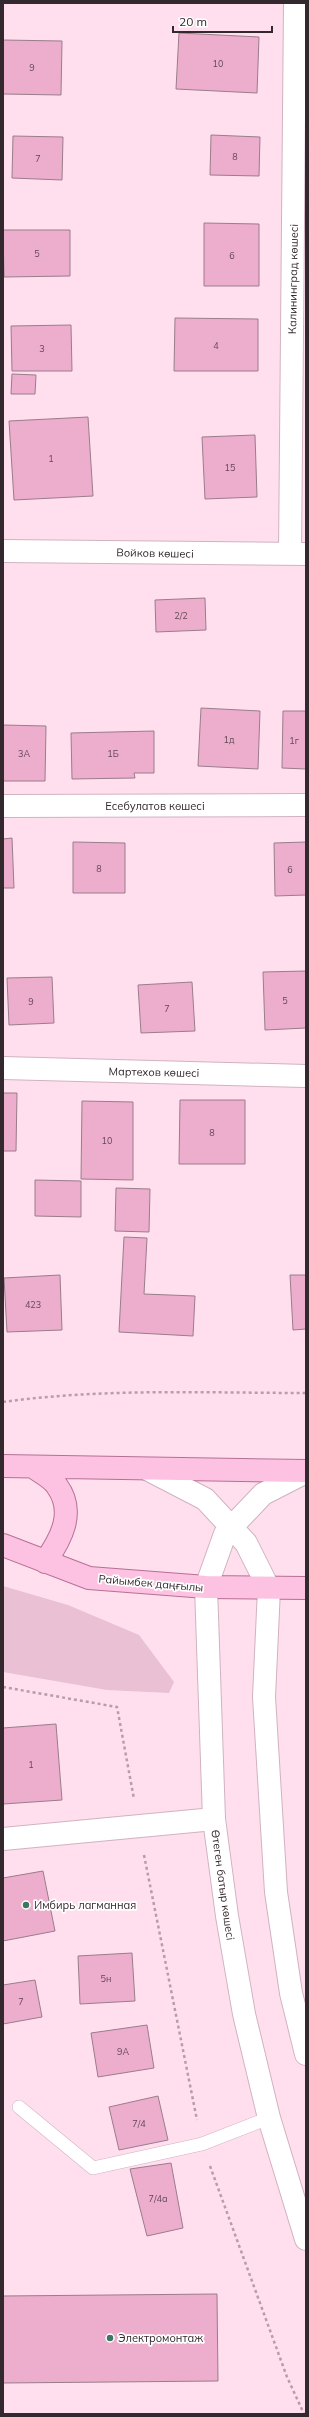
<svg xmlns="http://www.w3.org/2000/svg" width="309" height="2417" viewBox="0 0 309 2417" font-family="Mulish,sans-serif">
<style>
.green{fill:#e9c0d4}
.building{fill:#edadcd;stroke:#9a7d8b}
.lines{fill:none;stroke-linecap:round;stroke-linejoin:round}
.service-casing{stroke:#d1b2c1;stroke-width:14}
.minor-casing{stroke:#d1b2c1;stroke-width:24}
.tertiary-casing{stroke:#d1b2c1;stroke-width:24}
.secondary-casing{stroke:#d1b2c1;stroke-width:24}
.primary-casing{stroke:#b67095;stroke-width:24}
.path{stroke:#b69da9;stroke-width:2.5;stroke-dasharray:3 3;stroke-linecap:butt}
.service{stroke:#fff;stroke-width:13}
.minor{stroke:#fff;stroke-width:22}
.tertiary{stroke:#fff;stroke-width:22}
.secondary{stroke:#fff;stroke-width:22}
.primary{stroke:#fdc1e1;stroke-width:22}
.poi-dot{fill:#3c7761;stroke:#fff;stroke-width:1.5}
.labels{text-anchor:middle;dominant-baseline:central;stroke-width:3.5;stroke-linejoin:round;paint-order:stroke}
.number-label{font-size:9px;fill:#624955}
.street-label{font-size:11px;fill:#33282d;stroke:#fff}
.poi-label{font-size:11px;fill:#33282d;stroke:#fff;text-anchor:start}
</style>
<rect width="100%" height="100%" fill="#ffdfee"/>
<path class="green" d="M3,1586L68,1605L139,1635L174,1682L169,1693L107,1690L3,1672Z"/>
<path class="building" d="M179,33L259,37L257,93L176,89Z
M3,40L62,41L61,95L3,94Z
M211,135L260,137L259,176L210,175Z
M13,136L63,137L62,180L12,178Z
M204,223L259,224V286H204Z
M3,230H70V276L4,277Z
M175,318L258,319V371H174Z
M71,325L72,371H12L11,326Z
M12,374L36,375L35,394H11Z
M88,417L93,496L14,500L9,421Z
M255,435L257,497L205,499L202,437Z
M205,598L206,630L156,632L155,600Z
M201,708L260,711L258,769L198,766Z
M283,711H306V769L282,768Z
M3,725L46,726L45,781H3Z
M154,731V773H134L135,778L72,779L71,733Z
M12,838L14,888H3V839Z
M73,842L125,843V893H73Z
M306,842V895L275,896L274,843Z
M306,971V1028L265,1030L263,972Z
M52,977L54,1023L9,1025L7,978Z
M192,982L195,1031L141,1033L138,985Z
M3,1093H17L16,1151H3Z
M180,1100H245V1164H179Z
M82,1101L133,1102V1180L81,1179Z
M35,1180L81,1181V1217L35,1216Z
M116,1188L150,1189L149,1232L115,1231Z
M124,1237L147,1238L144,1294L195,1296L193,1336L119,1332Z
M60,1275L62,1330L7,1332L4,1278Z
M290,1275H306V1329L293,1330Z
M56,1724L62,1800L3,1804V1728Z
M43,1871L55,1931L3,1941V1878Z
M132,1953L135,2001L80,2004L78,1956Z
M35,1980L42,2017L3,2024V1985Z
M147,2025L154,2068L98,2077L91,2033Z
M158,2096L168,2140L119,2150L109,2107Z
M171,2163L183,2228L147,2236L130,2169Z
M217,2294L218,2381L3,2383V2296Z"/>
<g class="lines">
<defs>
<path id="service" d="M19,2107L93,2168L202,2144L269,2118"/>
<path id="minor" d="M3,806L306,805
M3,1068L306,1076
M3,1839L214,1819"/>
<path id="tertiary" d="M3,551L306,554
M290,554L295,3"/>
<path id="secondary" d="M147,1469L205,1499L246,1543L269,1589L264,1697L276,1892L291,1993L306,2054
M306,1472L263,1494L225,1534L206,1587L214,1819L227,1916L244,2014L269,2118L306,2239"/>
<path id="primary" d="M3,1466L306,1471
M33,1467C40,1472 52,1478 57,1486C76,1512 61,1539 45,1562
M3,1545L89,1578L206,1587L306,1588"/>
</defs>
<use href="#service" class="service-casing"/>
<use href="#minor" class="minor-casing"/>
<use href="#tertiary" class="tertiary-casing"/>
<use href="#secondary" class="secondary-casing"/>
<use href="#primary" class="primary-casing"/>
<path class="path" d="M3,1402C103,1388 206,1393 306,1393
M3,1687L117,1707L134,1799
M144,1855L197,2120
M210,2166L287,2377L304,2414"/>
<use href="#service" class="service"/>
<use href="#minor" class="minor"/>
<use href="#tertiary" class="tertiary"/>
<use href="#secondary" class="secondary"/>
<use href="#primary" class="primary"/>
</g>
<g class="poi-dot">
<circle cx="26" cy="1905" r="4"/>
<circle cx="110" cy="2338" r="4"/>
</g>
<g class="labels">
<g class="number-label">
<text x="218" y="63">10</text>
<text x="32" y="67">9</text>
<text x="235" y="156">8</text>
<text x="38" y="158">7</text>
<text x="37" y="253">5</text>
<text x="232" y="255">6</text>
<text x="216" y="345">4</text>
<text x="42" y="348">3</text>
<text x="51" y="458">1</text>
<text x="230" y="467">15</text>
<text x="181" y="615">2/2</text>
<text x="229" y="739">1д</text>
<text x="294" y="740">1г</text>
<text x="24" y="753">3А</text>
<text x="113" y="753">1Б</text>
<text x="99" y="868">8</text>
<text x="290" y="869">6</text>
<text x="285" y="1000">5</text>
<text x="31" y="1001">9</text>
<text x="167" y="1008">7</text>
<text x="212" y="1132">8</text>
<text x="107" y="1140">10</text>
<text x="33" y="1304">423</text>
<text x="31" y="1764">1</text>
<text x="106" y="1978">5н</text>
<text x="21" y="2001">7</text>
<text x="123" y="2051">9А</text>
<text x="139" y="2123">7/4</text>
<text x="158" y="2198">7/4а</text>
</g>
<g class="street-label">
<text transform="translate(293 279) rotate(-89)">Калининград көшесі</text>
<text transform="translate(155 553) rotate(1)">Войков көшесі</text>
<text x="155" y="806">Есебулатов көшесі</text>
<text transform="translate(154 1072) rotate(1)">Мартехов көшесі</text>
<text transform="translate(151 1583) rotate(5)">Райымбек даңғылы</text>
<text transform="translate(223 1885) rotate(82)">Өтеген батыр көшесі</text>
</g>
<g class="poi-label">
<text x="34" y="1905">Имбирь лагманная</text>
<text x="118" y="2338">Электромонтаж</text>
</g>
</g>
<rect width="309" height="2417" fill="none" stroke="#33282d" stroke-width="8"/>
<path d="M173 26v6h99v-6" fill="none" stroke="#33282d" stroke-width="2"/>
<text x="179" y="26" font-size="12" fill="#33282d" stroke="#ffffff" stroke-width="3" paint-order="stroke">20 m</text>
</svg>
